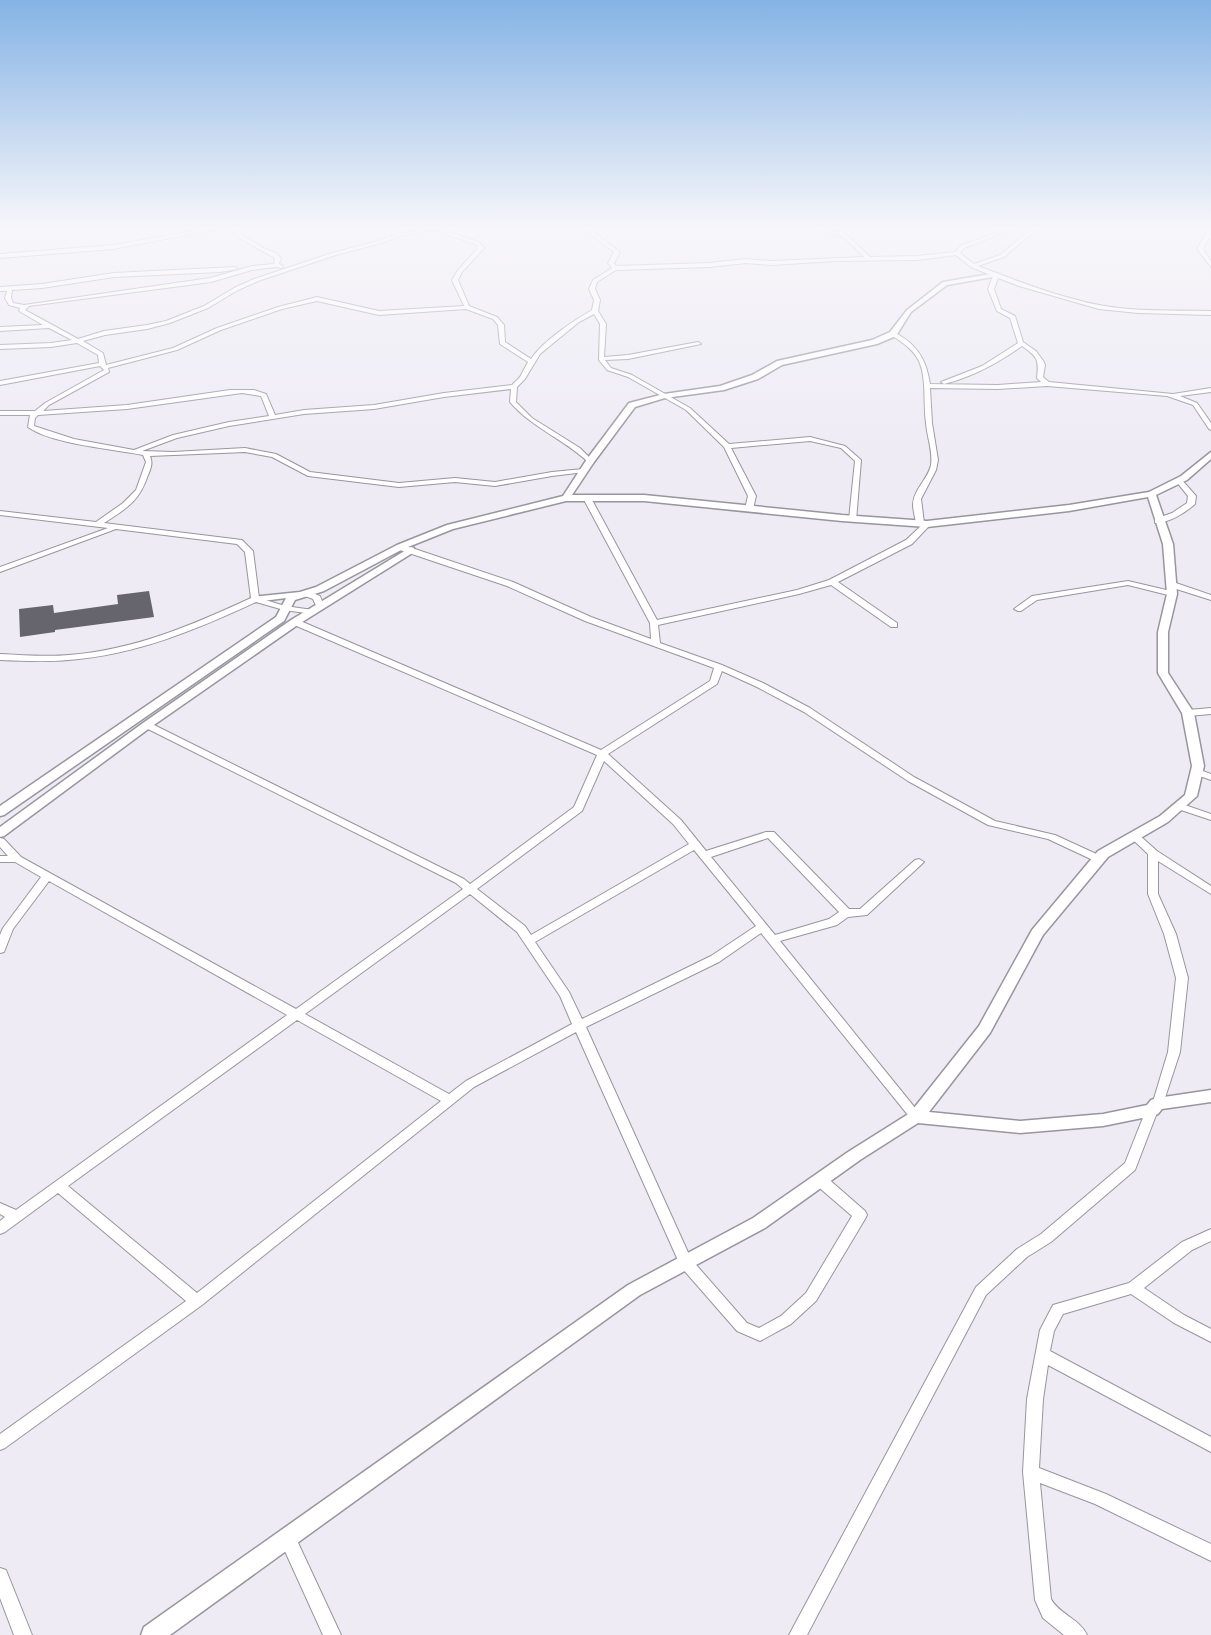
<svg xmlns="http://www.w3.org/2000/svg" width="1211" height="1635" viewBox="0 0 1211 1635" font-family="Poppins,sans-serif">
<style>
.building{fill:#66646d}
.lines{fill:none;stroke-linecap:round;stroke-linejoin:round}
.minor-casing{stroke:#98959e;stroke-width:2}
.tertiary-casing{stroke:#98959e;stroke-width:3}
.minor{fill:#fff;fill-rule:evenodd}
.tertiary{fill:#fff;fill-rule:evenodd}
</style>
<rect width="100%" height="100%" fill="#eeebf5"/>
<path class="building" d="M149,591L154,617L55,630V632L20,637L19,609L53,605L54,613L118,604L117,595Z"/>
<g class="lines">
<defs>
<path id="minor" d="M224,226L234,227L245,237L263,248L276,253L281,258L279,264L283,266V268L275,267L252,270L211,282L29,306L25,310L78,339L104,331L147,325L166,321L204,306L234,288L254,279L332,253L374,242L402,233L450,226L440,229L479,242L484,248L462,272L458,280L469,306L497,317L504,325L505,342L531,359C543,341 573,321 592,310L594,300L589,289L593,280L612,268L608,263L614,252L590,234V226H594V233L620,252L614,263L616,266L709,263L746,259L772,261L864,257L844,237L800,226H807L840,233L833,226H837L870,257L917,256L955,252L960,246L1015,226H1020L964,248L960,253L974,264L1000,255L1035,226H1040L1004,257L978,266C1017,281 1058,297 1099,305C1135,312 1174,310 1211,311V315L1138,313L1099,309L1019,286L998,278L994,289L1001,309L1015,316L1023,342L1036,351L1044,362L1045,365L1043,377L1049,382L1173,394L1211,388V392L1180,396L1197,403L1211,423V430L1209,429L1193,405L1167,396L1047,386L998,389L930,388L932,423L938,460L936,470L921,499L924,523L927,522L931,524L912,544L838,582L897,623V627H891L831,585L799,594L658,625L660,643L722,665L763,683L810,708L914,777L995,821L1055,835L1103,857L1104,859L1099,862L1095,861L1048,839L988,825L908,781L804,712L757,687L722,671L717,684L608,754L681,820L706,851L766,832H774L849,909H860L915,860L919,859L924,862L867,915L848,917L837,925L780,941L920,1114L922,1117L920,1120L916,1122L912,1120L761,933L719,962L586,1027L691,1259L747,1323L759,1328L781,1316L806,1293L852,1216L815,1184L813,1180L815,1176L820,1175L825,1176L865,1211L867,1215L865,1219L816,1301L791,1324L760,1341L737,1331L681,1267L576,1032L474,1087L202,1305L5,1448L0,1450V1434L186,1301L58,1193L5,1232L0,1234V1221L5,1217L0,1214V1203L16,1210L287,1015L49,881L13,929L4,952L0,953V935L3,928L41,877L15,862H0V856H8L0,847V838L4,839L21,857L296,1009L463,889L456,883L144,727L142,725L144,723H150L464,879L470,884L574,807L597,755L292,624V620H298L601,750L710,681L714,668L585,621L507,586L397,549V545H403L513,582L591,617L651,639L650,623L583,498L584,496L591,498L657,620L797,590L829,580L906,540L922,525L916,523C915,517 913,510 913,504C914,489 928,479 931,465C933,451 927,437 926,423C923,403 927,380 919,361C913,349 902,342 891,335V333C896,333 898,334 902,337C920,348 927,364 930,384L998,385L1041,382L1037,378C1039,360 1038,357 1022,346C998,363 973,377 944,384L941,382L982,366L1018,343L1010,318L997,311L988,289L993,276L971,267L956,255L917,260L834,261L772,265L746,263L709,267L616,270L597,282L595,289L600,300L598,311L606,324L604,357L628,355L698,342L701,344L628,359L605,360L611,368L632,375L690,408L729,444L810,437L845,446L861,460L856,521H850L849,519L855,461L841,448L810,441L731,448L756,496L753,509L746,511L745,509L748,496L724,447L686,410L628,377L607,370L599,360L600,324L594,314L579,322L540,354L525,379L517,387L516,402L532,418L580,448L592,460V462H588C564,439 532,428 510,402L511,389L444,397L374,409L304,414L229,426L177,438L142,451L173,452L245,448L276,454L310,472L399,483L455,478L495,482L552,472L583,469L585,470V472L552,476L495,486L455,482L399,487L308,476L272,457L245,452L150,456C153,463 151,468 148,475C139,502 127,508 104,523L242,540L253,551L259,598L285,606L313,610V614L284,610L256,602C196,630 135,655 69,660C46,662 23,661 0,660V654C23,655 46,657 69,655C134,650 193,625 251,598L245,552L237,544L116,529L0,572V567L108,528L0,515V511L96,522L123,503L136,490L146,462L143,455C113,449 51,444 28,427L30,415H0V411H35L45,403L104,370L100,366L0,385V381L99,363L98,355L77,343L51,347L0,349V345L51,343L72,340L49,328L0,331V327L43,325L19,311L20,308L9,305L5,298L7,291H0V287L42,284L114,273L235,267L238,269L220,272L114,277L42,288L12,290L11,298L13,303L24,305L210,278L252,266L274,264L275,258L241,239L231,229L223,228L113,249L0,258V254L113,245ZM434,230L475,244L478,248L458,270L452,280L464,306L379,311L317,297L278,307L217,328L173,348L106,365L103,353L83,341L105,335L147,329L170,323L208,308L238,290L258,281L336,255L378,244L403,235ZM317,301L379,315L466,309L493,319L498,325L500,344L528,362L520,377L512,385L444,393L374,405L304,410L275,415L266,394L254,390H230L127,405L43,411L49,405L109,372L108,368L177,350L221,330L282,309ZM242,393L261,396L269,416L229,422L173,435L134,450L74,439L34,426L35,418L38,415L127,409ZM604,761L673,824L689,844L531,935L525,926L477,889L582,811ZM768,838L839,912L829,919L775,935L711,857ZM694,850L756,926L711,956L582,1019L569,992L535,942ZM470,894L517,932L560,996L572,1024L466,1081L449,1094L305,1014ZM297,1020L441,1101L197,1293L68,1186Z
M1211,228V233L1203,249L1211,261V267L1197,249L1209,229Z
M1177,479H1181L1196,496L1195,504C1185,513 1169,523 1155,523V519L1172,513L1187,503L1188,496L1175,480Z
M1128,581L1175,592L1176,594L1172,596L1128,585L1037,600L1021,611H1018L1014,609L1032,596Z
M1167,582H1173L1211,595V600L1167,586Z
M302,591H308L320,596L324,606L323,608H317L313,599L302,595Z
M1211,708V714L1188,716L1183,713L1188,710Z
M1197,769L1211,774V780L1194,774L1192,772L1194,770Z
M1179,803L1211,814V820L1175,808L1174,806L1175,804Z
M1134,833L1138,834L1157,851L1211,886V894L1158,861V894L1176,934L1188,978L1180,1052L1163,1104L1161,1107L1157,1109L1158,1110L1135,1170L1051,1242L1027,1257L986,1295L807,1635H789L976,1287L1017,1249L1041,1234L1125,1163L1146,1110L1148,1107L1152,1105L1168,1052L1176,978L1164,934L1148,894V854L1129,836Z
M1211,1229V1241L1192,1250L1144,1288L1184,1315L1211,1329V1342L1174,1323L1131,1294L1063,1314L1054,1331L1050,1351L1211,1437V1452L1048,1365L1043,1399L1039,1468L1106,1494L1211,1544V1561L1095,1504L1040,1483L1051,1599C1059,1614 1080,1619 1087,1635H1064L1043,1618L1035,1600L1023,1472L1027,1399L1040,1330L1053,1305L1129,1283L1182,1242Z
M287,1530L293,1532L341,1635H323L279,1538L281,1532Z
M0,1568L6,1570L32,1635H14L0,1598Z"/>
<path id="tertiary" d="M996,273L999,275L998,276L947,285L911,312L896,336L877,344L782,365L758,379L724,390L665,398L635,407L594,462L572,495H644L842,515L927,521L1069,505L1149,492L1181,476L1211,452V459L1187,480L1156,495L1173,544L1177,594L1168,632V673L1194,713L1204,766L1197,796L1168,822L1108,857L1043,935L990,1033L929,1112L1020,1121L1103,1114L1147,1105L1151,1100L1157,1098L1211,1090V1102L1162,1109L1158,1114L1152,1116L1103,1126L1020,1133L918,1123L860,1160L765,1228L640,1295L170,1635H141L144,1627L628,1285L753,1218L848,1152L910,1113L979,1026L1032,930L1098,851L1160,816L1185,795L1192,766L1182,713L1158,673V632L1167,594L1163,544L1148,497L1069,511L927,527L842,521L644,501H566L453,529L403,549L324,591L295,600L284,621L4,815L0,816V806L276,617L286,598L255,602L251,601V597L300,592L316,587L397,545L447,525L563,496L587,459L629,403L664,394L720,386L752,375L777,361L872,340L890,332L907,310L943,282Z
M411,547L414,548V552L299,624L151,727L4,836L0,837V827L143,723L291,620Z"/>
</defs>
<use href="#minor" class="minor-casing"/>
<use href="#tertiary" class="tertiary-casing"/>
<use href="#minor" class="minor"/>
<use href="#tertiary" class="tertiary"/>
</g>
<linearGradient id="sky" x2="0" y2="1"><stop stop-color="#84b3e5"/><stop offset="0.5" stop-color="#f7f6fa"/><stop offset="1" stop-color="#f7f6fa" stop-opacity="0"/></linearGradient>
<rect width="1211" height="455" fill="url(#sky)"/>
</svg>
